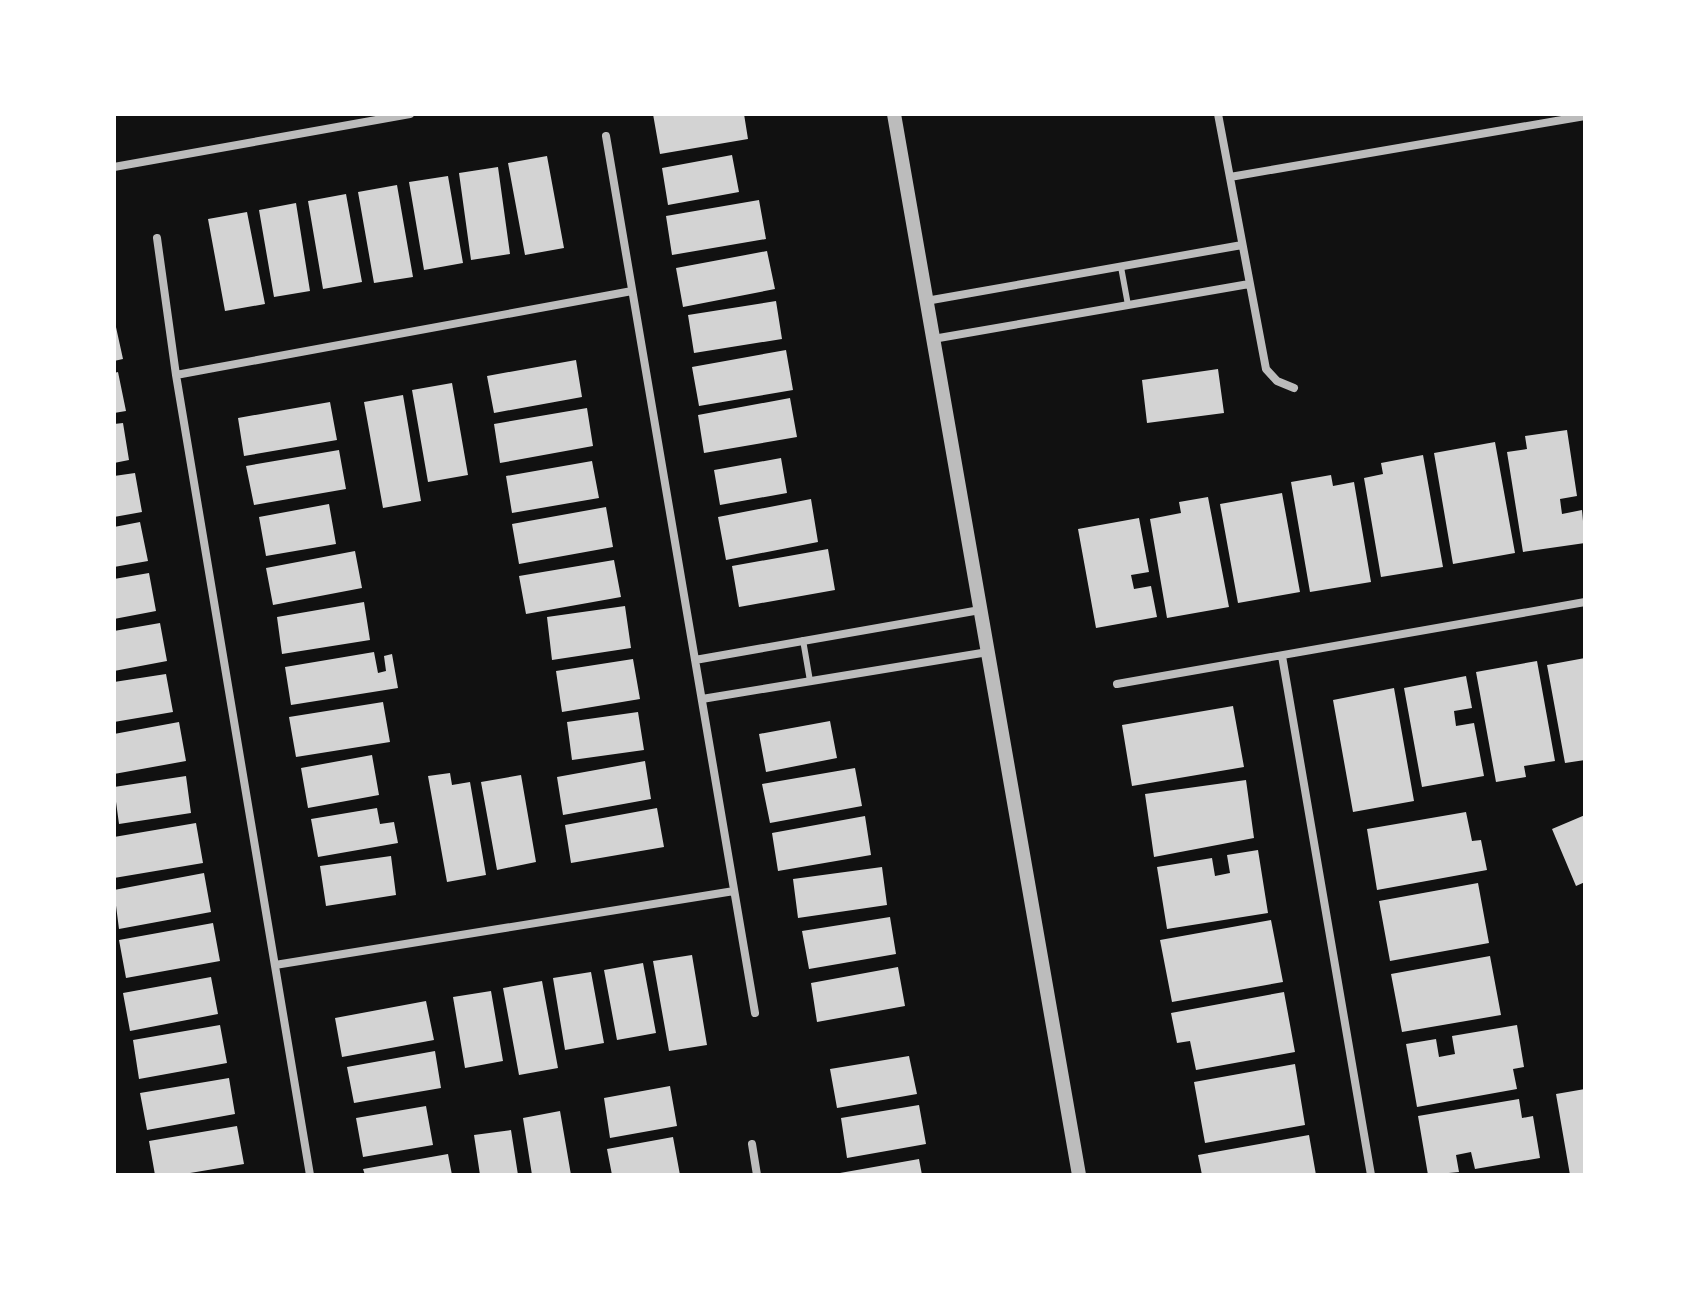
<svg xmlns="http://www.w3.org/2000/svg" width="1699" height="1289" viewBox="0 0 1699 1289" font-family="Inter,sans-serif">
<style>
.building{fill:#d3d3d3}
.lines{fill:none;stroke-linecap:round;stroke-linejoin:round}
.service{stroke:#bcbcbc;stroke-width:6}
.minor{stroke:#bcbcbc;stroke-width:8}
.tertiary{stroke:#bcbcbc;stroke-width:14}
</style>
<rect width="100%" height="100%" fill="#111"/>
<path class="building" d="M653,114H744L748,139L660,154Z
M732,155L739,192L668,205L662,168Z
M547,156L564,248L525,255L508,163Z
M498,167L510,254L471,260L459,173Z
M448,176L463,263L424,270L409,182Z
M397,185L413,277L374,283L358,192Z
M346,194L362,282L323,289L308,201Z
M759,200L766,239L672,255L666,216Z
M296,203L310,291L274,297L259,210Z
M247,212L265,304L225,311L208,219Z
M767,251L775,289L683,307L676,268Z
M776,301L782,339L694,353L688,315Z
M114,318L123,359L114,361Z
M786,350L793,390L699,406L692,367Z
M576,360L582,397L494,413L487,376Z
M1218,369L1224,413L1147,423L1142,380Z
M118,372L126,411L114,413V373Z
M452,383L468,475L428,482L412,390Z
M403,395L421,501L383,508L364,402Z
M790,398L797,437L704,453L698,415Z
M330,402L337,440L244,456L238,418Z
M587,408L593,446L500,463L494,424Z
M123,423L129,460L114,463V424Z
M1567,430L1577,496L1560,499L1562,514L1582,510L1585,543L1523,552L1507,452L1527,449L1525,436Z
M1495,442L1515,553L1453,564L1434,453Z
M339,450L346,489L254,505L246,466Z
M1423,455L1443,567L1381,577L1364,478L1383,474L1381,463Z
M781,458L787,493L720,505L714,470Z
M592,461L599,498L512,513L506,476Z
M135,473L142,512L114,517V476Z
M1331,475L1333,486L1354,482L1371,582L1310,592L1291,482Z
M1282,493L1300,592L1238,603L1220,504Z
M1208,497L1229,607L1167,618L1150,519L1181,513L1179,502Z
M811,499L818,542L726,560L718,517Z
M329,504L336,544L266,556L259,517Z
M606,507L613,547L519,564L512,524Z
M1139,518L1149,572L1131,575L1134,589L1151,586L1157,617L1096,628L1078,529Z
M140,522L148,561L114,567V527Z
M828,549L835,590L739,607L732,566Z
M355,551L362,588L273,605L266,568Z
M614,560L621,597L526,614L519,576Z
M149,573L156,611L114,619V579Z
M364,602L370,640L282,654L277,617Z
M625,606L631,648L552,660L547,617Z
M160,623L167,661L114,671V631Z
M374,652L378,673L386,671L384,656L392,654L398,688L291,705L285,667Z
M1585,658V760L1565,763L1547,665Z
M633,659L640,699L562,712L556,671Z
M1537,661L1555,761L1524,766L1526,777L1496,782L1476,672Z
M166,674L173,712L114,722V682Z
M1466,676L1472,708L1454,711L1456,726L1474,723L1484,776L1422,787L1404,688Z
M1394,688L1414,801L1353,812L1333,700Z
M383,702L390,742L296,757L289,717Z
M1233,706L1244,767L1132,786L1122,725Z
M638,712L644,750L572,760L567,722Z
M830,721L837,758L766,772L759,734Z
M179,722L186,761L114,774V734Z
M372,755L379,795L308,808L301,768Z
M645,761L651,799L563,815L557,777Z
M855,768L862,806L770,823L762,784Z
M450,773L452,785L470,782L486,875L447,882L428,776Z
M521,775L536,862L497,870L481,782Z
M186,776L191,813L119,824L114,787Z
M1246,780L1254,838L1154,857L1145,794Z
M377,808L380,824L394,822L398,843L318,857L311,819Z
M657,808L664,847L571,863L565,825Z
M1466,812L1472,841L1481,840L1487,870L1377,890L1367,829Z
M1585,815V882L1576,886L1552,829Z
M865,816L871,855L778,871L772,833Z
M196,823L203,863L114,878V837Z
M1258,850L1268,913L1167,929L1157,867L1212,858L1215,876L1230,873L1227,855Z
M391,856L396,895L326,906L320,866Z
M882,867L887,905L798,918L793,879Z
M204,873L211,912L119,929L114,890Z
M1478,883L1489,943L1390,961L1379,901Z
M890,917L896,954L809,969L802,931Z
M1271,920L1283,982L1172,1002L1160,940Z
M213,923L220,961L126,978L119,940Z
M692,955L707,1045L669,1051L653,961Z
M1490,956L1501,1015L1402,1032L1391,974Z
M643,963L656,1033L617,1040L604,970Z
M898,967L905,1006L817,1022L811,983Z
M591,972L604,1043L565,1050L553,978Z
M211,977L218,1014L130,1031L123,993Z
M542,981L558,1068L519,1075L503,988Z
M491,991L503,1061L465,1068L453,997Z
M1284,992L1295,1052L1196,1070L1190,1041L1177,1043L1171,1013Z
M426,1001L434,1040L342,1057L335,1018Z
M220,1025L227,1063L139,1079L133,1040Z
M1517,1025L1524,1067L1513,1069L1517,1089L1417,1107L1406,1044L1436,1039L1439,1057L1455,1054L1452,1036Z
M435,1051L441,1088L354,1103L347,1067Z
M909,1056L917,1094L837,1108L830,1069Z
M1295,1064L1305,1125L1205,1143L1194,1082Z
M229,1078L235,1114L147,1130L140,1093Z
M670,1086L677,1126L610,1138L604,1098Z
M1585,1089V1175H1570L1556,1094Z
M1519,1099L1522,1118L1533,1116L1540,1158L1475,1169L1471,1152L1456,1155L1459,1172L1428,1175L1418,1116Z
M919,1105L926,1144L847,1158L841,1118Z
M426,1106L433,1145L363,1157L356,1118Z
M560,1111L571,1175H532L523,1118Z
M237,1126L244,1164L178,1175H155L149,1141Z
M511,1130L518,1175H480L474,1135Z
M1309,1135L1316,1175H1202L1198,1155Z
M673,1137L680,1175H612L607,1149Z
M448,1154L452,1175H365L363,1169Z
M919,1159L922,1175H840V1173Z"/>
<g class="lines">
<path class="service" d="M1121,267L1128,305
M803,640L810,681"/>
<path class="minor" d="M1218,114L1266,369L1277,381L1294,388
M606,136L755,1013
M114,167L410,114
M1230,177L1585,116
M157,238L176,375L310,1175
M926,301L1242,245
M933,339L1249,284
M176,375L632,291
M1282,656L1371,1175
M695,660L980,610
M1117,684L1585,602
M702,699L988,652
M275,965L734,891
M752,1144L757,1175"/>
<path class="tertiary" d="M894,114L1079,1175"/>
</g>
<rect width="1699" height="1289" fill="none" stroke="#ffffff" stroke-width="232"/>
</svg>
